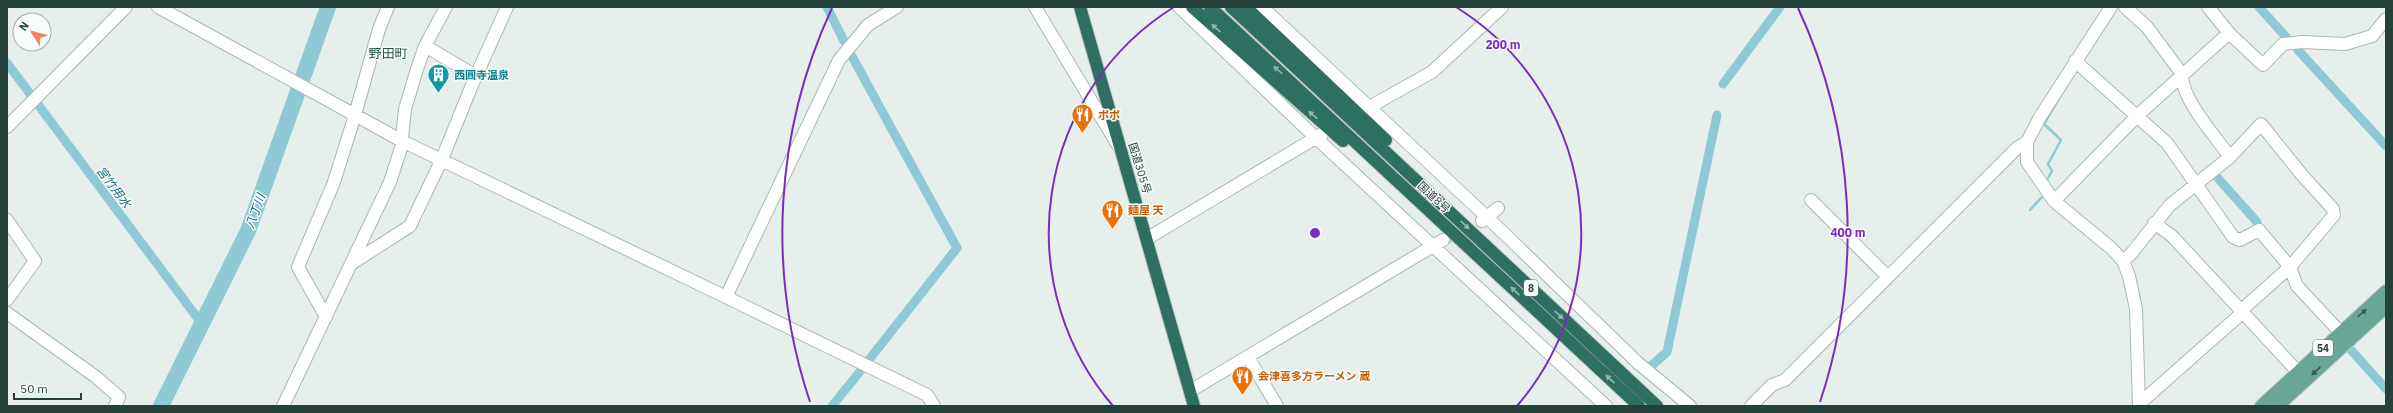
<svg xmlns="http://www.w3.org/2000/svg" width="2393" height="413" viewBox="0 0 2393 413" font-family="'IBM Plex Sans','Noto Sans JP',sans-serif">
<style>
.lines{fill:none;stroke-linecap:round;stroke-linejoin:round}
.stream{stroke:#8ec9d4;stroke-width:2.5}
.canal{stroke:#8ec9d4;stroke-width:9}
.river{stroke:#8ec9d4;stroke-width:16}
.minor-tunnel{stroke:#bfccc8;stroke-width:12;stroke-dasharray:12 6;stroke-linecap:butt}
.minor-casing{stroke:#a8b8b2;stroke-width:14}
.major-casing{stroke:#c2cac8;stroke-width:14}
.highway-casing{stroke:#c2cac8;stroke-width:14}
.minor{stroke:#fff;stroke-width:12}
.major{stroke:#6aa596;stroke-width:12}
.highway{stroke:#2f6f62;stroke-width:12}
.oneway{fill:#93b5ae}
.oneway2{fill:#365b51}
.ring{fill:none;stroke:#7b2cbf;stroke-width:2}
.labels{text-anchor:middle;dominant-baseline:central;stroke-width:3;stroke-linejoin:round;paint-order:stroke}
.shield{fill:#f7fbf9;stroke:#637a73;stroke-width:1}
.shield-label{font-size:10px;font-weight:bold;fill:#24423a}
.culture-label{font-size:11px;font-weight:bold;fill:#0d838f;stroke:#f7fbf9;text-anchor:start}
.food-label{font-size:11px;font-weight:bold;fill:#c56008;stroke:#f7fbf9;text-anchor:start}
.street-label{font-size:11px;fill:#24423a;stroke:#f7fbf9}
.water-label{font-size:12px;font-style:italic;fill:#1c6f80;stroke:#f7fbf9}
.quarter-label{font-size:13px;fill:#1f5548;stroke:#f7fbf9}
.centre{fill:#7b2cbf;stroke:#f7fbf9;stroke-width:2}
.ring-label{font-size:12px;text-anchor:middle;font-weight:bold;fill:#7b2cbf;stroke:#f7fbf9;stroke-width:3;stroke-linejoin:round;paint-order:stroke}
</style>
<rect width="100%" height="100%" fill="#e6efeb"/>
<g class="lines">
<path class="stream" d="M2047,180L2052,171L2048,164L2061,140L2044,124L2065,88
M2030,210L2042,197"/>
<path class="canal" d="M827,7L844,41
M2259,7L2287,38
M2297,49L2386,146
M849,51L957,248L868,361
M7,63L202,324
M1723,84L1780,7
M2216,176L2257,222
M2351,350L2386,389
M1651,366L1667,352L1717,115
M832,406L862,369"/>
<path class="river" d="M161,406L248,231L328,7"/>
<path class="minor-tunnel" d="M1445,239L1482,221"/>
<defs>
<path id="minor" d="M158,7L355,115L334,182L298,267L326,317
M388,7L379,29L355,115L402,141L726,297L839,60L868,25L897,7
M1035,7L1119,147
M1179,7L1316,138L1606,406
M1262,7L1487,217L1638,363L1690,406
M2111,7L2040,117L2027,142V162L2054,201L2111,248L2123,261L2129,276L2136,309L2139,406
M2125,7L2147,27L2182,74C2181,99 2216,137 2230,157L2261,124L2302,175L2333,209L2334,215L2290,267L2246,306L2242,313L2139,404
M2208,7L2229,33L2263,65L2283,44L2302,42L2345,44L2372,36L2386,19
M425,46L476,76
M2075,61L2167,143L2233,237L2240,240L2259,230L2290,267L2297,286L2340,332
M1364,110L1432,72L1502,7
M7,127L126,7
M1811,200L1887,276
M2054,201L2138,115L2229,33
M7,220L35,261L7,300
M1482,221L1498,208
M2154,223L2172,236L2298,372
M1148,238L1322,134
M2123,261L2131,254L2170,205L2230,157
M351,264L410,226L442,159L472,85L507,7
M726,297L927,395L934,406
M7,313L96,377L119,397L115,406
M1248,357L1277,406
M1190,391L1443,240
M283,406L390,182L401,148L405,109L418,66L425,46L446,7
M1751,406L1772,385L1785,380L2017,148L2027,142"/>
<path id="major" d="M2261,406L2386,291
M2278,406L2386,307"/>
<path id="highway" d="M1080,7L1194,406
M1192,7L1343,141
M1210,7L1639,406
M1231,7L1657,406
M1246,7L1386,140"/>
</defs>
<use href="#minor" class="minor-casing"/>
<use href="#major" class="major-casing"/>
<use href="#highway" class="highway-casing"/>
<use href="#minor" class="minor"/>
<use href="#major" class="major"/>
<use href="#highway" class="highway"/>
</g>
<defs><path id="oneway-solid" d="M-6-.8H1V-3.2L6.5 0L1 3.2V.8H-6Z"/></defs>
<g class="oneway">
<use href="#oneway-solid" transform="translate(1216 28) rotate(-138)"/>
<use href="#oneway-solid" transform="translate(1278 70) rotate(-138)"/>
<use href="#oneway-solid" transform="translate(1313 115) rotate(-139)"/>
<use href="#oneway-solid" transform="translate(1465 225) rotate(44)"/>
<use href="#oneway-solid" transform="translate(1515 291) rotate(-137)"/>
<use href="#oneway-solid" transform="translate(1559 315) rotate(44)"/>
<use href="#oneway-solid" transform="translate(1610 379) rotate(-137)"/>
</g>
<g class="oneway2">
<use href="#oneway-solid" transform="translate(2362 313) rotate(-42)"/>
<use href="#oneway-solid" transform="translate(2316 371) rotate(137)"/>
</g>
<g class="ring">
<path d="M1113 406A266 266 0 0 1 1174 7M1456 7A266 266 0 0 1 1517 406"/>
<path d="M810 402A533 533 0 0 1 832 8M1798 8A533 533 0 0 1 1820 402"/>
</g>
<defs>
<symbol id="building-pin" viewBox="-11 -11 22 30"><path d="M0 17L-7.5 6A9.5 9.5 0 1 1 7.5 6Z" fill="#0f9aa8" stroke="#f7fbf9"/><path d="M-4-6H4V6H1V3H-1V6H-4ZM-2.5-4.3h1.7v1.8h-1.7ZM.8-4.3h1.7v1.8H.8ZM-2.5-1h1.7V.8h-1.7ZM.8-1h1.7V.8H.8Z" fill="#fff"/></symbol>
<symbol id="restaurant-pin" viewBox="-11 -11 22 30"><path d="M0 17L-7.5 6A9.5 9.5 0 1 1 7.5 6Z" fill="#e8710a" stroke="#f7fbf9"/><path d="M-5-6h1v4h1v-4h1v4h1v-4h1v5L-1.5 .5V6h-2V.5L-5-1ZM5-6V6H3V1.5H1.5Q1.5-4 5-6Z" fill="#fff"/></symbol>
</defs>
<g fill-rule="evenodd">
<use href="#building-pin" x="426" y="62" width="25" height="34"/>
<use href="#restaurant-pin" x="1070" y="102" width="25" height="34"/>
<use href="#restaurant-pin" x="1100" y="198" width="25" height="34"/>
<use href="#restaurant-pin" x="1230" y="364" width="25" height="34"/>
</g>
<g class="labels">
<g class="shield">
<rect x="1524" y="280" width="14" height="16" rx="3"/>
<rect x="2313" y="340" width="20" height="16" rx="3"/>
</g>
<g class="shield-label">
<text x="1531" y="288">8</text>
<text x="2323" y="348">54</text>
</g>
<g class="culture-label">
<text x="454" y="75">西圓寺温泉</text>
</g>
<g class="food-label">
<text x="1098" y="115">ポポ</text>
<text x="1128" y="210">麺屋 天</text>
<text x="1258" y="376">会津喜多方ラーメン 蔵</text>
</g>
<g class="street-label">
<text transform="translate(1140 168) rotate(73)">国道305号</text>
<text transform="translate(1434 197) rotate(43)">国道8号</text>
</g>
<g class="water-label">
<text transform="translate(114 187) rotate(53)">宮竹用水</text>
<text transform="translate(255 211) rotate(-70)">八丁川</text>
</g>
<g class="quarter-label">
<text x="388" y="53">野田町</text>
</g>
</g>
<circle cx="1315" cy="233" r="6" class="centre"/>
<g class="ring-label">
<text x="1503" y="49">200 m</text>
<text x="1848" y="237">400 m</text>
</g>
<rect width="2393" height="413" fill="none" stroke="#24423a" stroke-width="16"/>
<g transform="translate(32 32) rotate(306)"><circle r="19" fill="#f7fbf9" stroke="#a3b1ad"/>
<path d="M0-3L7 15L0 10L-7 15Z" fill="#f4845f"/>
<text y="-6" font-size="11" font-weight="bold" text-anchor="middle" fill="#24423a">N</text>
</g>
<path d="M14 393v6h67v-6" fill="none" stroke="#24423a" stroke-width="2"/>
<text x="20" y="393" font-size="12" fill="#24423a" stroke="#f7fbf9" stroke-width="3" paint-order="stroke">50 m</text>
</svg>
